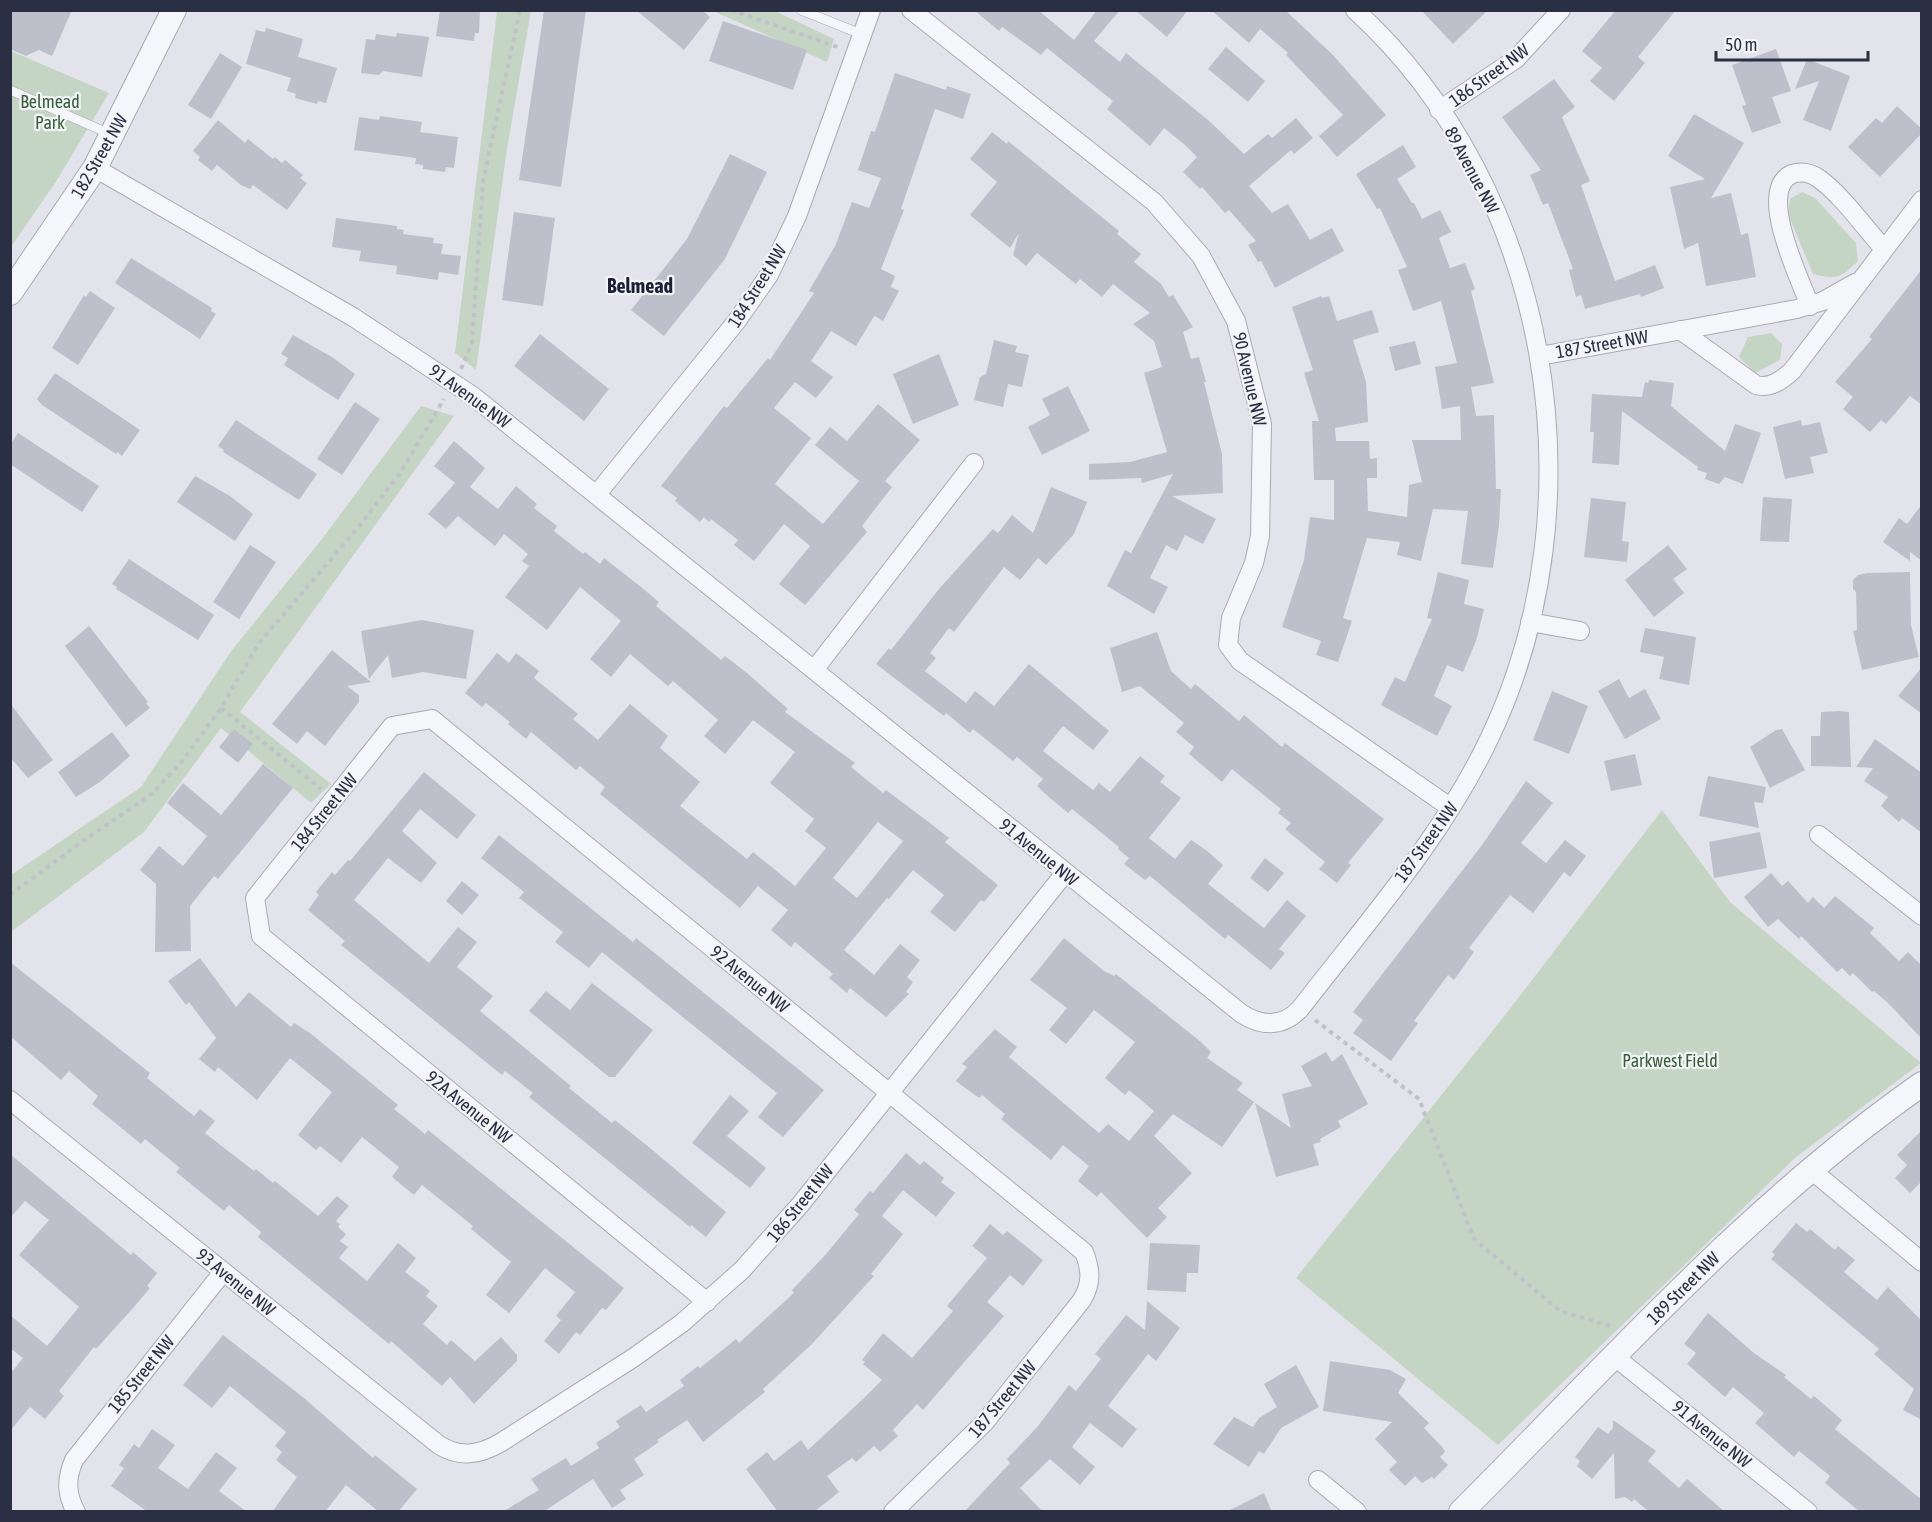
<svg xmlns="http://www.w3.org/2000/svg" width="1932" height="1522" viewBox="0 0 1932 1522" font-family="'Asap Condensed',sans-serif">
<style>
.green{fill:#c5d5c4}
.building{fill:#bdbfcb;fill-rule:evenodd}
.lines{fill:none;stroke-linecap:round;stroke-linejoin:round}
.service-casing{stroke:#a8aab5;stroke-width:10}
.minor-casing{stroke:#a8aab5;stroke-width:20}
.tertiary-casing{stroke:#a8aab5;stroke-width:26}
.path{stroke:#c0c2ca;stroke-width:4;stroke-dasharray:4.5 4.5;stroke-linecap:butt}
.service{stroke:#f5f6f9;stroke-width:9}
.minor{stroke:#f5f6f9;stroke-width:18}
.tertiary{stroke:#f5f6f9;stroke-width:24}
.labels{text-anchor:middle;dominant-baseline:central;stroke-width:4.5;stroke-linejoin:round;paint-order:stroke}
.street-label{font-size:18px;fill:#2a2f43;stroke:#f2f4f8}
.park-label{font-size:18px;fill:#385f37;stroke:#f2f4f8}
.neighbourhood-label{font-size:20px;font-weight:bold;fill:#1c2034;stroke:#f2f4f8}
</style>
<rect width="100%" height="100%" fill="#e3e4eb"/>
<path class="green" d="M497,11H531L507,149L476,370L455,353Z
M713,11H775L834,39L827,62Z
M11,51L109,93L57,180L11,247Z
M1802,192L1815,198L1856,243L1858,261C1841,278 1836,280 1813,274L1788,214L1790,199Z
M1771,333L1782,344L1780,360L1755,373L1739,357L1748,337Z
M421,406L454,416L240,712L331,784L311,803L221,728L144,832L11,932V875L141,787L232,650L322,539Z
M1662,810L1730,902L1921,1063L1796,1157L1498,1445L1296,1278L1509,1010Z"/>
<path class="building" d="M10,10H72L52,56L39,50L26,56L10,49Z
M440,10H480L479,33H475L474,41L436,36Z
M544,10H586L561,187L519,180Z
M636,10H702L710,17L684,50Z
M974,10H1038L1074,40L1097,10H1120L1094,41L1120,62L1126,53L1208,120L1244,154L1268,134L1272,138L1296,118L1313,138L1294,154L1291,150L1249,186L1272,213L1288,204L1310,240L1332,228L1344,251L1275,288L1261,261L1258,262L1248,245L1256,241L1229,210L1225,213L1202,187L1200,189L1183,172L1197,157L1185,145L1164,128L1150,146L1107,109L1113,101L1047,48L1041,55L1002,27L999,31Z
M1135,10H1188L1167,37Z
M1211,10H1285L1333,55L1386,115L1337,157L1319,136L1343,115L1286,55L1288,53L1260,29L1249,43Z
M1421,10H1488L1453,44Z
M1616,10H1676L1638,57L1645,63L1614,101L1590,81L1602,68L1582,51Z
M723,21L807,50L793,90L709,61Z
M266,28L303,39L298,57L337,68L326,103L318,101L317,104L295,98L296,94L287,91L291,78L246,64L256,30L265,32Z
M397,33L429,37L422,77L383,71L379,75L361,73L366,39L375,40L376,34L396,37Z
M1226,47L1265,81L1248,102L1208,69Z
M1776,49L1791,91L1772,97L1781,123L1752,133L1742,106L1746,105L1732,65Z
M220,53L242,67L211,119L188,105Z
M1807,59L1850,76L1831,131L1803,120L1819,81L1795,89Z
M895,73L946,90L947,86L971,94L963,119L935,109L901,209L904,210L881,269L895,276L891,287L899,291L883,321L875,316L873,318L856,346L831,331L811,361L833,377L816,398L795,382L774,408L811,438L775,484L823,524L859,481L815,445L830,427L847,441L878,404L920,440L885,481L892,487L862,526L867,532L805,605L779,584L810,546L784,524L754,561L734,545L738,540L711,519L709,522L704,517L700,522L675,501L677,498L661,486L724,406L727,408L768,358L770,360L814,293L809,291L835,246L852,202L869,208L881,178L858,170L871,131L875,132Z
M1554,79L1575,107L1562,117L1590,181L1581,185L1615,281L1655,265L1664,288L1641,297L1640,294L1585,309L1581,295L1576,297L1569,270L1573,269L1548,203L1543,205L1530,175L1541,170L1502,117Z
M1897,106L1922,129V133L1880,177L1848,147L1876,118L1882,123Z
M1694,114L1744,143L1711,198L1731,193L1741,235L1748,233L1756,277L1706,286L1698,243L1684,249L1670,187L1705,179L1668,156Z
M380,116L422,122L420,132L458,137L454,168L446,167L445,172L423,169V165L415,164L416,158L354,150L359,117L379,120Z
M218,120L245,143L248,139L273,159L275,157L282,163L285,160L303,175L300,178L307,183L287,210L253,185L250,189L241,185L217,165L212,171L198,160L200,157L193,151Z
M992,132L1007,144L1008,141L1119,231L1117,234L1141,254L1134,262L1161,284L1169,297L1173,295L1193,327L1183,332L1191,359L1199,357L1206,382H1204L1222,454L1223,493L1172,496L1216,519L1203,544L1185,535L1177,551L1166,545L1150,578L1168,587L1154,614L1107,586L1125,550L1131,553L1173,474L1142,483L1141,478L1089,480V464L1130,462L1167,452L1144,373L1162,367L1154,341L1133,324L1150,313L1113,284L1102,297L1080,279L1076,284L1037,253L1026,266L1013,255L1019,233L1010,248L970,215L997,182L970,159Z
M1403,145L1416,167L1397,179L1412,203H1414L1422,219L1440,210L1451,232L1439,238L1450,268L1465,263L1475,289L1471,291L1494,383L1471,387L1476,416L1494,415L1496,489H1501L1499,525L1493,568L1461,564L1468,511L1433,509L1421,561L1397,555L1400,542L1367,538L1343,618L1352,621L1338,662L1316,655L1321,641L1282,627L1304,560L1310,517L1334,520V480H1314L1312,421H1319L1304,373L1313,370L1292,307L1321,296L1322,298L1329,296L1337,321L1372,310L1379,332L1353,340L1366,382L1368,422L1335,428L1336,441H1369L1370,459L1377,458V478H1367L1368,511L1407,517L1409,485L1422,482L1412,440H1461L1460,406L1442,409L1435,367L1457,363L1441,301L1413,311L1398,270L1407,267L1380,208L1377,209L1356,174Z
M730,154L767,172L725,259L664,336L631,310L687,239Z
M514,212L555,218L543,306L502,300Z
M336,218L397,226V229L404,230L403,234L434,238L433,243L443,244L441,254L461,256L458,275L439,272L438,280L396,274L397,266L359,261L361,251L332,247Z
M131,258L212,308L211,311L216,314L200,339L115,283Z
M1922,269V405L1910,396L1886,424L1881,420L1870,432L1843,409L1853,397L1835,382L1872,339L1869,337Z
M90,291L115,308L78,365L52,348L84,295L86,297Z
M540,334L609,389L584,421L514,366Z
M293,335L332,357L355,374L338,400L284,365L288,358L281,354Z
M994,340L1017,346L1015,352L1029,355L1022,387L1008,384L1003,407L974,400L980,377L986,374Z
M1415,341L1421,364L1395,371L1389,347Z
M939,354L959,405L913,424L893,374Z
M55,373L140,430L122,456L117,452L116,454L42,405L37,399Z
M1649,380L1674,383L1671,406L1725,451L1735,424L1761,433L1743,484L1725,477L1719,484L1705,479L1707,473L1697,470L1698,467L1622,411L1619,465L1592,463L1594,432H1590L1592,394L1642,397L1645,382L1648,383Z
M1068,386L1090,431L1042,455L1028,427L1050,415L1042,399Z
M355,402L380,419L342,475L317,459Z
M236,420L317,474L299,500L223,452L224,450L218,446Z
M1801,420L1802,426L1820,422L1828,453L1810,457L1814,473L1785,479L1773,427Z
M18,433L99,486L82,512L10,464V445Z
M454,441L485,468L470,487L498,509L516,486L537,504L534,508L557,526L554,531L583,554L585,552L600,564L604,558L641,587L659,602L656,606L721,660L725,656L747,673L788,709L785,712L855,763L851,767L883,793L886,790L930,823L949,838L945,842L998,885L984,902L981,900L955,932L930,912L944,895L913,870L889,899L887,898L844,950L874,975L900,944L920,960L907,977L913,982L906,992L909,994L886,1017L850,988L847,993L829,978L833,974L795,942L791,947L771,930L788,910L758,886L740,908L600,794L605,787L580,766L576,770L531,732L526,739L508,724L510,722L486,703L482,707L465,693L497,653L509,663L516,653L539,671L534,678L578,714L573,719L598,740L630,704L668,736L660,748L700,782L680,806L747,859L753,852L795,886L826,848L805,831L814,819L770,783L795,752L753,720L725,754L704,736L718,720L673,681L668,686L630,654L611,677L590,659L621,621L580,587L547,630L505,597L529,566L522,561L528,554L504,534L495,546L458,516L446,529L428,514L455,483L434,466ZM878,822L903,841L857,898L833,878Z
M195,476L230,496L253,514L235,541L177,502Z
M1051,487L1087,502L1074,534L1046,565L1038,558L1020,580L1004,567L954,632L949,628L930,653L936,658L925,671L966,703L975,691L994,706L1029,664L1109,731L1093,750L1063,726L1043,751L1093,790L1099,783L1110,792L1140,756L1165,776L1160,782L1181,798L1149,838L1175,859L1191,840L1206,850L1223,865L1208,884L1264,928L1287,900L1306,916L1279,949L1285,953L1271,970L1228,935L1225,939L1150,876L1145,880L1124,864L1129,858L1118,849L1119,847L1072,809L1068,813L1050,798L1037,786L1043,779L1017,757L1013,761L973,729L970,733L946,713L944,716L876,664L889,648L891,650L939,589L993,529L998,533L1012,515L1033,533Z
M1763,497L1792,499L1789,542L1760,541Z
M1591,498L1626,502L1622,541L1629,542L1627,562L1584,557Z
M1922,504V561L1910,552V561L1883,542L1899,518L1907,524Z
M250,545L276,562L239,619L213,602Z
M1668,545L1687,569L1673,579L1684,593L1654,617L1625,580Z
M129,559L214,615L198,640L116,589L117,587L112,584Z
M1438,572L1469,580L1464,604L1484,609L1476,641L1463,672L1447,665L1434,696L1452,706L1437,736L1381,705L1395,677L1405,682L1432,619L1427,618Z
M1910,572L1911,625L1919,657L1862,670L1853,631L1857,630L1856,592L1853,589V580L1858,575L1868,573Z
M422,620L474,630L466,679L423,672L392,678L388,655L369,679L361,631Z
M89,626L148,702L146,703L150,708L126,727L65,646Z
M1645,628L1696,637L1689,685L1659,679L1664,657L1640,652Z
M1157,632L1171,671L1191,689L1195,684L1239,721L1244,715L1282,747L1285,743L1384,819L1348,863L1351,865L1337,883L1319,869L1325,862L1285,829L1291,823L1278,813L1281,809L1232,769L1222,782L1189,754L1194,747L1176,732L1184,723L1140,686L1122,692L1110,648Z
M332,650L371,682L347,686L359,695V702L325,746L307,731L297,744L272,724Z
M1922,667V714L1898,696Z
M1619,679L1629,698L1645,689L1661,719L1625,739L1598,691Z
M1552,691L1588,706L1569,754L1533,740Z
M10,703L53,760L28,778L10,757Z
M1839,711L1849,712L1851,767L1811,766V736H1820L1821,712Z
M234,729L253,744L238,763L219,747Z
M1782,729L1805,770L1770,788L1750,747L1776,730Z
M112,732L130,756L100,782L76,797L58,772Z
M1875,739L1922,773V833L1902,818L1899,822L1881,806L1888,797L1864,781L1873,768L1856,767Z
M1635,754L1642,785L1611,791L1604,761Z
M263,764L293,788L218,879L214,876L190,906L191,951L155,952L156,884L140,870L159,846L183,866L207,836L167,803L183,783L221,815Z
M424,772L476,815L457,839L420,809L402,831L437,863L421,883L388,858L354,900L429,963L458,927L477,942L457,967L493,996L480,1011L571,1086L569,1088L612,1123L615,1120L650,1148L726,1212L706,1237L691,1225L690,1227L529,1097L533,1093L505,1071L502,1075L341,945L345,941L308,910L319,895L316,892L332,872L335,875L348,860L350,861Z
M1708,776L1766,787L1763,803L1754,802L1759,828L1699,816Z
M1526,781L1553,803L1521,843L1546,863L1565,840L1586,856L1570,877L1564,872L1533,913L1510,895L1469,948L1474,952L1454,980L1448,975L1414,1021L1418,1023L1391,1061L1353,1033L1363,1020L1353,1012L1482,845Z
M1760,832L1767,868L1714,878L1709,842Z
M499,835L633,942L636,938L824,1090L783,1137L758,1117L777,1093L602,952L589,968L555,942L563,932L519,898L524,892L481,858Z
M1265,858L1284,873L1268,892L1250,878Z
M1771,873L1782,886L1788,881L1808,903L1813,897L1824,908L1835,896L1874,928L1870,933L1899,961L1908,952L1922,966V1039L1889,1004L1874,991L1872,992L1853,973L1850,976L1842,968L1837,972L1801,936L1799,939L1778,919L1768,927L1744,897Z
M462,881L479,895L462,915L446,901Z
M1064,938L1104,971L1114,976L1116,974L1201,1042L1211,1052L1207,1058L1243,1083L1237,1090L1254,1102L1222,1147L1173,1114L1154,1136L1192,1173L1158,1208L1167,1217L1147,1238L1101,1192L1097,1197L1078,1181L1089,1166L1063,1145L1051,1160L1001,1119L1005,1114L982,1095L979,1098L956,1081L967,1067L962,1064L995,1029L1017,1047L1009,1057L1099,1133L1108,1124L1129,1141L1154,1111L1129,1090L1125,1095L1105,1078L1135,1042L1094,1010L1066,1044L1049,1030L1067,1008L1030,980Z
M200,958L236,1007L249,992L291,1027L294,1023L310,1033L398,1105L394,1109L425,1134L428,1130L624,1288L606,1310L602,1308L580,1335L576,1332L559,1354L544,1341L561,1320L556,1316L575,1292L545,1268L509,1313L486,1295L511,1262L471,1229L473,1226L422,1185L414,1195L392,1177L399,1167L362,1137L341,1163L320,1146L316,1150L298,1135L332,1092L290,1058L257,1100L218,1067L215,1072L199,1059L216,1038L189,1002L186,1005L168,981Z
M10,962L150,1073L147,1078L194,1116L200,1109L215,1121L205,1133L254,1171L256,1169L273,1183L275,1181L318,1216L337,1196L349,1206L336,1221L340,1224L338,1227L346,1234L340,1241L348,1247L339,1258L367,1281L398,1243L416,1258L405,1272L430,1291L426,1296L438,1306L423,1324L447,1345L451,1340L475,1361L501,1337L517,1355V1361L474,1404L450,1377L442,1386L391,1341L389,1344L258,1237L261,1232L229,1205L224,1211L176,1172L180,1168L145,1139L141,1144L92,1104L98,1096L69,1071L61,1080L10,1036Z
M592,983L653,1030L615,1077H609L529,1011L546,991L570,1010Z
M1326,1052L1332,1062L1342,1054L1368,1104L1338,1121L1341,1127L1320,1139L1321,1142L1313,1144L1319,1165L1276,1177L1255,1103L1291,1128L1282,1094L1312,1086L1301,1066Z
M730,1095L749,1111L727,1136L766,1168L750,1188L692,1143Z
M1922,1130V1181L1910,1193L1895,1178L1907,1165L1897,1155Z
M906,1153L920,1165L924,1161L944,1178L941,1182L955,1193L936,1217L903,1190L882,1216L903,1234L871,1274L874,1276L812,1344L763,1389L765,1392L703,1442L687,1420L657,1440L659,1442L634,1459L644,1475L620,1490L626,1499L612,1508L593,1479L543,1512H502L539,1490L531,1479L566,1458L571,1466L599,1448L596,1443L620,1427L616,1421L641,1405L646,1412L684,1386L680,1380L698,1366L700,1368L736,1339L739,1343L794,1293L792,1290L827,1253L859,1214L854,1210L870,1191L873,1193Z
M10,1154L131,1255L133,1252L157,1273L147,1286L150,1288L134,1307L96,1349L94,1347L59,1391L64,1396L45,1419L30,1407L10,1431V1374L23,1358L10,1348V1315L47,1346L79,1307L19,1255L49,1220L25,1201L10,1218Z
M1796,1223L1807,1232L1810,1229L1835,1250L1838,1246L1855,1260L1844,1272L1877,1300L1888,1287L1922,1321V1420L1903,1410L1914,1389L1874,1354L1879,1349L1771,1259L1775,1255L1772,1252Z
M990,1224L1003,1235L1007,1231L1043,1260L1023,1286L1010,1275L987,1302L1004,1316L923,1410L917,1404L893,1430L898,1436L880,1452L874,1446L856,1462L852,1458L827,1476L839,1492L814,1512H778L746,1469L767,1452L774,1461L801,1440L808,1450L864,1398L882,1380L863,1364L865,1362L862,1360L883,1333L912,1358L953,1311L947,1306L987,1258L972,1246Z
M1150,1243L1200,1245L1198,1273H1187L1186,1292L1147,1290Z
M1147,1301L1180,1328L1156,1361L1148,1354L1108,1406L1137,1429L1122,1448L1090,1423L1072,1447L1095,1467L1080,1485L1050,1459L1020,1488L1043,1512H964L1010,1463L1007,1459L1038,1426L1069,1385L1076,1391L1101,1359L1095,1354L1126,1315L1145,1330Z
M1708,1313L1754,1353L1786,1375L1784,1377L1811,1399L1814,1396L1842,1420L1835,1429L1922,1500V1512H1860L1825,1483L1830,1476L1799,1451L1794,1457L1755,1423L1764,1413L1733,1387L1725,1397L1687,1364L1696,1353L1684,1344Z
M223,1335L304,1398L373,1458L375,1455L417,1489L398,1512H379L346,1485L325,1512H272L297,1477L276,1460L282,1452L275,1446L286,1432L230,1386L212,1408L183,1385Z
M1330,1361L1390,1370L1406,1379L1398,1393L1429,1423L1424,1428L1443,1448L1445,1452L1440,1457L1448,1465L1434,1479L1432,1477L1422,1483L1415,1476L1405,1486L1389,1470L1397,1462L1375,1439L1392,1422L1323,1411Z
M1296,1365L1319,1407L1281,1428L1264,1454L1259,1451L1249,1467L1213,1444L1234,1417L1253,1427L1259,1418L1277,1407L1264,1384Z
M1613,1420L1656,1451L1648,1461L1679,1488L1687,1479L1725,1512H1649L1634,1499L1632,1502L1625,1497L1615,1499L1614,1453L1592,1479L1577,1466L1580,1461L1575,1457L1598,1427L1608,1434L1613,1428Z
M152,1429L175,1445L158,1468L188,1489L216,1452L237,1468L219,1491L247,1512H148L111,1486L124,1468L119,1465L134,1444L139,1448Z
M1264,1493L1272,1512H1226Z"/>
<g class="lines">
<defs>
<path id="service" d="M801,10L861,34
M10,90L110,134"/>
<path id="minor" d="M911,10L1154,202L1201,256L1236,321L1262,424L1260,536L1254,563L1231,618L1228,645L1240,661L1451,808
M1439,110L1516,59L1561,10
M95,168L353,317L473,396L1242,1014C1263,1027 1283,1027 1300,1009C1367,922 1443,837 1490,737C1602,501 1551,189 1355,10
M1810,306C1800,279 1756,190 1792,174C1801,171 1811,173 1818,178C1840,193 1866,229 1884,249
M1680,330L1756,385C1770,389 1782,380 1792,371L1922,200
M1540,356L1797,309L1823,301L1855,283
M597,494L736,322L769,275L797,216L871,10
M1530,622L1580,631
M814,670L974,463
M1819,835L1922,916
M10,1100L439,1445C460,1458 479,1455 500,1443L633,1358L682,1323L742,1270L800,1205L1065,873
M1809,1168L1922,1262
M707,1302L261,936L255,898L392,726L432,719L1084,1252C1091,1270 1092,1283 1082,1300L985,1422L893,1512
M1615,1357L1808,1512
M1318,1480L1357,1512
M76,1512C66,1494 66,1479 74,1460L223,1272"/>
<path id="tertiary" d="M10,293L95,168L174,10
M1461,1512C1609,1364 1750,1204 1922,1084"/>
</defs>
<use href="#service" class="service-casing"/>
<use href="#minor" class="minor-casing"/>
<use href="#tertiary" class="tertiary-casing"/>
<path class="path" d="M731,10L838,47
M461,369L472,343L483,181L520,10
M221,708L321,789
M10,895L79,844L153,793L184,759L221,708L259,643L356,530L401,472L444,399
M1315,1020L1419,1099L1474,1239L1560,1311L1613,1327"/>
<use href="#service" class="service"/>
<use href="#minor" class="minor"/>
<use href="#tertiary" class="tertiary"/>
</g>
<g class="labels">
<g class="street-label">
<text transform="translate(1489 75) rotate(-36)">186 Street NW</text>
<text transform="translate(99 156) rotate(-60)">182 Street NW</text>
<text transform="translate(1472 170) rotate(62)">89 Avenue NW</text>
<text transform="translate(757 286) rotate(-58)">184 Street NW</text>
<text transform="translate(1602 344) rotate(-10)">187 Street NW</text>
<text transform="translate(1250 379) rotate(77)">90 Avenue NW</text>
<text transform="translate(470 396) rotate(36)">91 Avenue NW</text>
<text transform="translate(324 812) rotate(-51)">184 Street NW</text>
<text transform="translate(1426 842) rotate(-54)">187 Street NW</text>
<text transform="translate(1039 852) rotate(39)">91 Avenue NW</text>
<text transform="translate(750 979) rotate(39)">92 Avenue NW</text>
<text transform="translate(469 1107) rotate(39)">92A Avenue NW</text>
<text transform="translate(800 1203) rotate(-51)">186 Street NW</text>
<text transform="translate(236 1282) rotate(39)">93 Avenue NW</text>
<text transform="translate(1683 1288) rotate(-45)">189 Street NW</text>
<text transform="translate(141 1374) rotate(-51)">185 Street NW</text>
<text transform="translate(1002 1399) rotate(-50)">187 Street NW</text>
<text transform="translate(1712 1434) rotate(39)">91 Avenue NW</text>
</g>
<g class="park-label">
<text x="50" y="101">Belmead<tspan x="50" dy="21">Park</tspan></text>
<text x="1670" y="1060">Parkwest Field</text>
</g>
<g class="neighbourhood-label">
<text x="640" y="285">Belmead</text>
</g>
</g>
<rect width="1932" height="1522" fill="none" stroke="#2a2f43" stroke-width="24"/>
<path d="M1716 51v9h152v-9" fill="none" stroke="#2a2f43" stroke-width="3"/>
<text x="1725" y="51" font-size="18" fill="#2a2f43" stroke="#f2f4f8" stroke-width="4.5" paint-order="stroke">50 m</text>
</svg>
